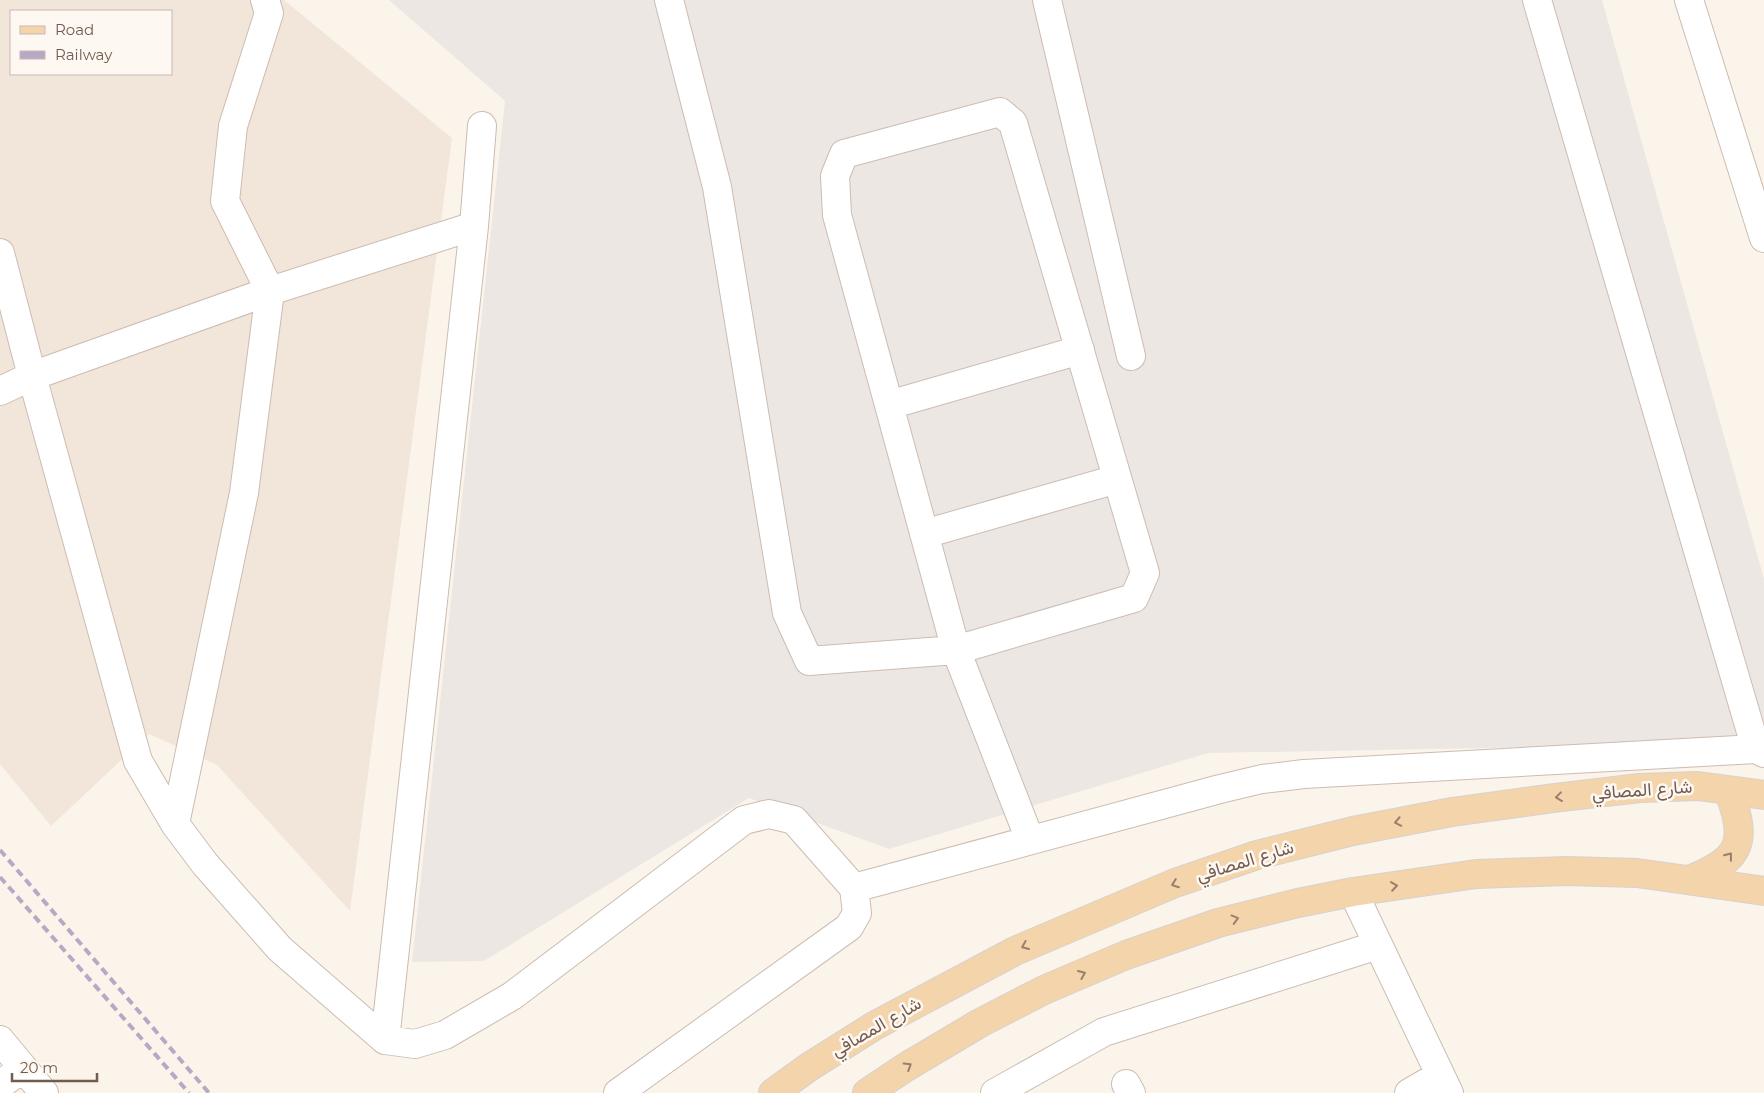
<svg xmlns="http://www.w3.org/2000/svg" width="1764" height="1093" viewBox="0 0 1764 1093" font-family="Montserrat,Vazirmatn,sans-serif">
<style>
.residential{fill:#f2e6da;fill-rule:evenodd}
.industrial{fill:#ede7e3}
.lines{fill:none;stroke-linecap:round;stroke-linejoin:round}
.minor-casing{stroke:#ccbcb2;stroke-width:30}
.major-casing{stroke:#d8d1ce;stroke-width:30}
.minor{stroke:#fff;stroke-width:28}
.major{stroke:#f3d4ab;stroke-width:28}
.rail{stroke:#b7a9c5;stroke-width:4;stroke-dasharray:8 5;stroke-linecap:butt}
.oneway{stroke:#9a7f6b}
.labels{text-anchor:middle;dominant-baseline:central;stroke-width:5;stroke-linejoin:round;paint-order:stroke}
.street-label{font-size:18px;fill:#745b50;stroke:#fef8f2}
</style>
<rect width="100%" height="100%" fill="#fbf4eb"/>
<path class="residential" d="M0,0H284L452,138L350,911L217,765L149,734L51,826L0,764ZM11,11H171V74H11Z"/>
<path class="industrial" d="M389,0H1602L1764,579V743L1208,753L889,849L749,798L484,961L412,962L505,101Z"/>
<g class="lines">
<defs>
<path id="minor" d="M669,0L717,187L787,613L809,661L956,650L1030,840
M1047,0L1131,356
M1537,0L1756,749
M1689,0L1764,238
M1000,112L1013,123L1145,573L1134,598L956,650L837,215L835,176L844,154Z
M0,253L32,376L138,761L175,824L205,864L280,949L385,1040L415,1044L445,1035L512,996L744,820L769,814L794,820L854,888L857,913L849,927L618,1093
M0,391L32,376L270,291L474,226
M889,405L1080,350
M924,534L1117,479
M175,824L244,493L270,291L225,201L233,126L269,13L265,0
M854,888L1220,789L1262,779L1304,774L1756,749L1764,753
M1353,892L1449,1093
M0,1040L44,1093
M385,1040L474,226L482,126
M1126,1084L1131,1093
M0,1085L23,1068
M995,1093L1104,1032L1378,945
M1409,1093L1440,1075"/>
<path id="major" d="M1689,880C1741,860 1749,842 1728,790
M773,1093L809,1067L874,1026L1015,951L1175,883L1257,855L1353,831L1452,812L1554,798L1640,788L1698,786L1764,795
M867,1093L906,1067L980,1023L1044,990L1126,955L1218,923L1298,903L1353,892L1476,874L1567,871L1637,873L1764,891"/>
</defs>
<use href="#minor" class="minor-casing"/>
<use href="#major" class="major-casing"/>
<use href="#minor" class="minor"/>
<use href="#major" class="major"/>
<path class="rail" d="M0,850L209,1093
M0,877L189,1093"/>
</g>
<defs><path id="oneway-chevron" d="M-2-3.5L2.5 0L-2 3.5" fill="none" stroke-width="1.6" stroke-linecap="round" stroke-linejoin="round" transform="scale(1.25)"/></defs>
<g class="oneway">
<use href="#oneway-chevron" transform="translate(1559 797) rotate(173)"/>
<use href="#oneway-chevron" transform="translate(1398 822) rotate(169)"/>
<use href="#oneway-chevron" transform="translate(1729 856) rotate(-52)"/>
<use href="#oneway-chevron" transform="translate(1175 884) rotate(159)"/>
<use href="#oneway-chevron" transform="translate(1394 886) rotate(-8)"/>
<use href="#oneway-chevron" transform="translate(1235 919) rotate(-15)"/>
<use href="#oneway-chevron" transform="translate(1025 946) rotate(157)"/>
<use href="#oneway-chevron" transform="translate(1082 974) rotate(-23)"/>
<use href="#oneway-chevron" transform="translate(908 1066) rotate(-32)"/>
</g>
<g class="labels">
<g class="street-label">
<text transform="translate(1642 790) rotate(-4)">شارع المصافي</text>
<text transform="translate(1245 861) rotate(-17)">شارع المصافي</text>
<text transform="translate(876 1027) rotate(-30)">شارع المصافي</text>
</g>
</g>
<rect x="10" y="10" width="162" height="65" fill="#fef8f2" stroke="#c7b9b1"/>
<rect x="20" y="26" width="25" height="8" fill="#f3d4ab" stroke="#c7b9b1"/>
<text x="55" y="35" font-size="15" fill="#745b50">Road</text>
<rect x="20" y="51" width="25" height="8" fill="#b7a9c5" stroke="#c7b9b1"/>
<text x="55" y="60" font-size="15" fill="#745b50">Railway</text>
<path d="M12 1073v8h85v-8" fill="none" stroke="#745b50" stroke-width="2.5"/>
<text x="20" y="1073" font-size="15" fill="#745b50" stroke="#fef8f2" stroke-width="4" paint-order="stroke">20 m</text>
</svg>
